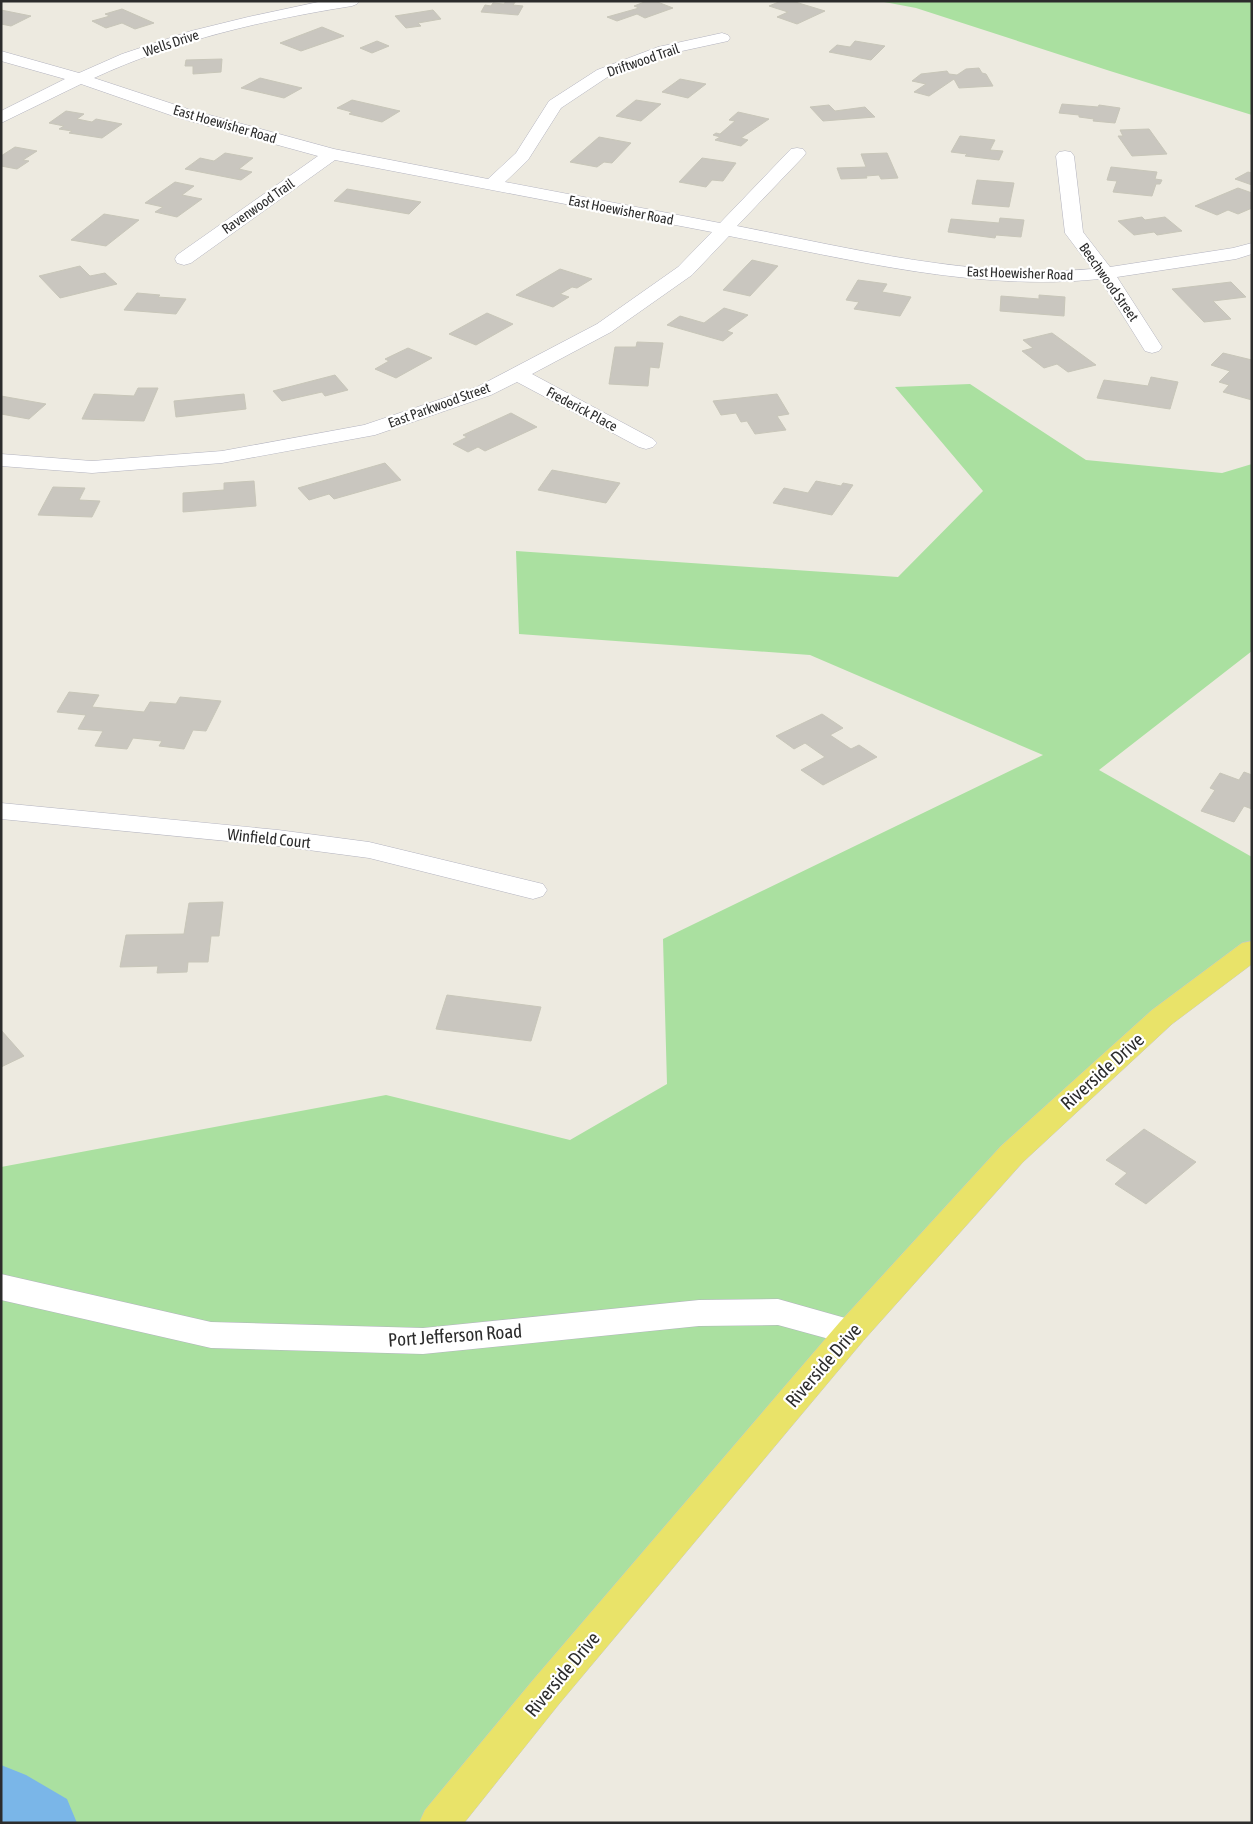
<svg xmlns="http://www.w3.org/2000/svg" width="1253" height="1824" viewBox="0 0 1253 1824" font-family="'Asap Condensed',sans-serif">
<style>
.green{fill:#aae0a0}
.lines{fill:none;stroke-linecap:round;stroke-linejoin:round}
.river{fill:#7ab6e8;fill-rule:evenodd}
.building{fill:#c9c6bf;stroke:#c8c6b9}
.minor-casing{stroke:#b3b3bf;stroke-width:1}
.major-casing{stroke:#c8c8c8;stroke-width:1}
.minor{fill:#fff;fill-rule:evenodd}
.major{fill:#e9e369;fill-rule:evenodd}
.labels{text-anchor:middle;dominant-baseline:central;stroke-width:4.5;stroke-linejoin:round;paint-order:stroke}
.far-street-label{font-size:14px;fill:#2c2c2c;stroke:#fff}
.street-label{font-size:16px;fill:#2c2c2c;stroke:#fff}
.near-street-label{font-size:19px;fill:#2c2c2c;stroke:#fff}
</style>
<rect width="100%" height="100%" fill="#edeae0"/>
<path class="green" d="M879,1H1252V115L1110,71L916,8Z
M970,384L1086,460L1222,473L1252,464V651L1099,770L1252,857V950L1012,1154L439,1823H1V1167L386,1095L570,1140L667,1084L663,939L1043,755L810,655L519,634L516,551L898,577L983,491L895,387Z"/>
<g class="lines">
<path class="river" d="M1,1765L26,1775L67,1799L77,1823H1Z"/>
</g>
<path class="building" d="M506,1H516L513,5L523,6L518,15L481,12L485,5L491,6L493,3L504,4Z
M647,1H655L673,8L645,18L637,14L617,21L607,17L639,8L634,6Z
M781,1H792L825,11L797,24L777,17L788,12L769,6Z
M122,9L154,23L135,29L122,23L106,28L92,21L110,16L105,14Z
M1,10L31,16L11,26L1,24Z
M433,10L441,19L418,23L421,26L406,28L395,16Z
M322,27L344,36L301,51L280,43Z
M377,41L389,46L372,53L360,48Z
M855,41L885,46L871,60L829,52L837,45L850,47Z
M222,59L221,72L193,74V66H185L186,60Z
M979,68L982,73L986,74L993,86L959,88L954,79L929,96L914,92L926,84L912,81L921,74L947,71L949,74L957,75L966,69Z
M260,78L302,88L284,98L241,88Z
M680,79L706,84L688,98L662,92Z
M352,100L400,111L382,122L349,114L352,112L337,108Z
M636,100L661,104L641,121L616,116Z
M1062,104L1098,107L1099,105L1120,108L1115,123L1093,121L1094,119L1079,117V115L1059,113Z
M829,105L835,111L865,107L875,117L823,121L810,107Z
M66,111L84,114L77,119L92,122L96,119L122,124L102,138L69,133L72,131L59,129L64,126L49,123Z
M738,112L769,119L741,138L748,140L741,146L715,140L720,137L713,135L716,133L720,134L735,121L729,120Z
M1149,129L1167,154L1132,156L1118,136H1123L1120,130Z
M960,136L995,140L990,150L1003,151L999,160L965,156L967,154L951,152Z
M599,137L631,143L612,163L604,162L597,167L570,162Z
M15,147L37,151L23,160L29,161L17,169L1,166V156Z
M225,153L253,158L239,169L252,172L241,180L185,169L200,158L214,161Z
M887,153L898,178L881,179L879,175L866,176L867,178L841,179L837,168L866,167L861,154Z
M702,158L736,163L723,181L712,180L706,187L679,182Z
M1111,167L1157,172L1155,179L1162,180L1160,184H1156L1152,196L1113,192L1117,181L1107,180Z
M1248,172L1252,173V185L1235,179Z
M977,180L1014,183L1009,207L972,204Z
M175,182L194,186L182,195L202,199L177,217L155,212L163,207L145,203Z
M1238,188L1252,193V208L1238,214L1228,210L1217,215L1195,206Z
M347,189L421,202L409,214L334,201Z
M104,214L139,220L106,246L71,240Z
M1142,217L1145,220L1165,217L1182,231L1157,235L1154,232L1134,235L1118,221Z
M1000,218L1024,220L1021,237L996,235L995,238L948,232L951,219L999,223Z
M752,260L778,266L750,296L723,290Z
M80,266L90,276L105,273L117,284L60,298L39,276Z
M560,269L592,279L577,288L572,287L560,294L569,297L553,307L516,295Z
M858,280L887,284L882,292L911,297L900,316L854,309L859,302L846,300Z
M1231,282L1246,297L1213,301L1231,319L1204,322L1172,289Z
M137,293L160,295L158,297L186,299L176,314L124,310Z
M1039,295L1065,297L1064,316L1000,311L1001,296L1039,299Z
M724,308L748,315L727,331L733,333L723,341L667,325L680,316L704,323Z
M487,313L513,324L476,345L449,334Z
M1052,333L1096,365L1068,372L1057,364L1044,368L1022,351L1033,348L1023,340Z
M637,342L663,343L659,368L650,367L648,386L609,384L615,347H636Z
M408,348L432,358L396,378L375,369L389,361L385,359Z
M1223,353L1252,360V400L1223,392L1229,385L1219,382L1230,371L1211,365Z
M335,375L348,390L325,396L322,392L282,401L273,391Z
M1151,377L1178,382L1170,409L1097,398L1104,380L1148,386Z
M138,388H158L144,421L82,419L94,394L134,396Z
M244,394L246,409L176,417L174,401Z
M777,394L789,414L777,416L786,430L755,434L747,421L741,422L736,413L721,415L713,401Z
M1,396L46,404L29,419L1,414Z
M511,413L537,427L485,451L478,447L468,452L453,444L467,437L463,435Z
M385,463L401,480L334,499L329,494L309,500L298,488Z
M552,470L620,483L606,503L538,490Z
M254,481L256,506L183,512V493L224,490V483Z
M816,481L841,486L843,483L853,485L832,515L773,503L784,488L808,493Z
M53,487L85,488L79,500L100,501L92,517L38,515Z
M69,692L99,695L92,707L144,712L150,702L176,704L180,697L221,701L206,731L193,730L184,749L159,746L162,741L133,738L127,749L95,746L103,731L78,729L86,715L57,712Z
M822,714L843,728L830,735L851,749L859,745L877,757L823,785L801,770L825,757L805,743L794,749L776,736Z
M1244,772L1252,775V809L1244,806L1234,822L1201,811L1215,790L1210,788L1220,773L1239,780Z
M223,902L219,936H211L208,962H188L187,972L157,973L158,966L120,967L126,935L184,934L189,903Z
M447,995L541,1007L531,1041L436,1029Z
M1,1030L24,1056L1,1067Z
M1144,1129L1196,1162L1146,1204L1115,1184L1127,1173L1106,1160Z"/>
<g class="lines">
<defs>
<path id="minor" d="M323,1H359L357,4L352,6C264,20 176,40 94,78L191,110L334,149L488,179L516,153L549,101L597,70L658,47L722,33L728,35L730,38L728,41L668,54L609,76L561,108L528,160L505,182L720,223L791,149L797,148L803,149L806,153L803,157L737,226C854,249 973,279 1092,269L1065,233L1056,156L1059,152L1065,151L1071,152L1074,156L1083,232L1110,267L1233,248L1252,243V254L1236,259L1117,277L1162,347L1159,351L1152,353L1145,351L1100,279C975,292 850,259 729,236L692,275L611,332L532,374L653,439L657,443L653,447L646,449L639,447L517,382L491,395L375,435L222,463L92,473L1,466V454L92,461L222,451L364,425L477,387L597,324L678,267L712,232L335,160L191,263L184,265L177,263L175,259L177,255L318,156L179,118L81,84L1,123V111L65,79L1,61V51L79,73L122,54L191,31L248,17Z
M1,803L278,830L369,842L543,884L547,890L543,896L533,899L369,858L278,846L1,819Z
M1,1274L211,1322L423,1328L699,1300L778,1299L863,1323L868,1332L863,1341L851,1345L778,1325L699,1326L423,1354L211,1348L1,1300Z"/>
<path id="major" d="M1252,941V964L1172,1024L1023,1162L863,1341L559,1704L464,1823H419L425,1810L533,1680L839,1323L1001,1146L1152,1010L1242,943Z"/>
</defs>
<use href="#minor" class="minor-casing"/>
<use href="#major" class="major-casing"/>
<use href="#minor" class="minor"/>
<use href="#major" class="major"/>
</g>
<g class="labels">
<g class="far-street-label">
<text transform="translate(171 43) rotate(-18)">Wells Drive</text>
<text transform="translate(643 60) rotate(-19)">Driftwood Trail</text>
<text transform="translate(225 124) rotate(16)">East Hoewisher Road</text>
<text transform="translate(258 206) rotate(-35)">Ravenwood Trail</text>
<text transform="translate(621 210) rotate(11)">East Hoewisher Road</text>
<text transform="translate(1020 273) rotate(2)">East Hoewisher Road</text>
<text transform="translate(1109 282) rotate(55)">Beechwood Street</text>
<text transform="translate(439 405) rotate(-20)">East Parkwood Street</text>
<text transform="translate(582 409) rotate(28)">Frederick Place</text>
</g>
<g class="street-label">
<text transform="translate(269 838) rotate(6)">Winfield Court</text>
</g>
<g class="near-street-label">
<text transform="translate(1102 1071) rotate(-42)">Riverside Drive</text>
<text transform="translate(455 1335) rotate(-4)">Port Jefferson Road</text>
<text transform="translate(823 1365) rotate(-49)">Riverside Drive</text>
<text transform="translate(562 1674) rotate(-50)">Riverside Drive</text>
</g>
</g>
<rect width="1253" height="1824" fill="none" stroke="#2c2c2c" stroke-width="5"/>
</svg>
